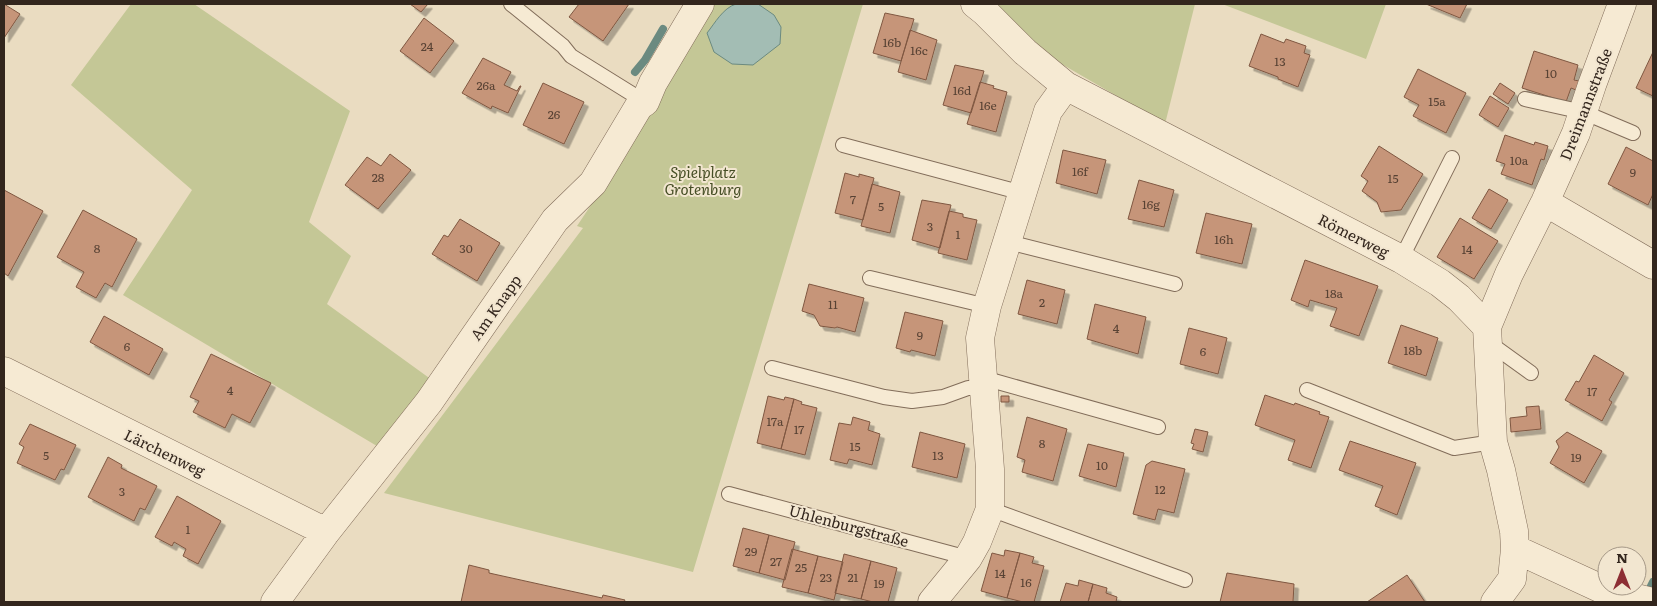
<svg xmlns="http://www.w3.org/2000/svg" width="1657" height="606" viewBox="0 0 1657 606" font-family="Literata,serif">
<style>
.green{fill:#c4c796}
.water{fill:#a3bdb4;stroke:#6b8a80}
.lines{fill:none;stroke-linecap:round;stroke-linejoin:round}
.stream{stroke:#6b8a80;stroke-width:8}
.building{fill:#c69579;stroke:#7f5741;filter:url(#shadow)}
.service-casing{stroke:#826d5a;stroke-width:16}
.minor-casing{stroke:#826d5a;stroke-width:29}
.service{stroke:#f6ead3;stroke-width:14}
.minor{stroke:#f6ead3;stroke-width:28}
.labels{text-anchor:middle;dominant-baseline:central;stroke-width:4;stroke-linejoin:round;paint-order:stroke}
.number-label{font-size:12px;fill:#584234}
.street-label{font-size:15px;fill:#33261d;stroke:#f2e6d0}
.park-label{font-size:15px;font-style:italic;fill:#464e25;stroke:#f2e6d0}
</style>
<defs>
<filter id="shadow"><feDropShadow dx="4.5" dy="4.5" stdDeviation="0" flood-color="#0004"/></filter>
</defs>
<rect width="100%" height="100%" fill="#eadcc1"/>
<path class="green" d="M131,4H194L350,111L309,222L351,256L327,304L432,380L382,449L123,295L192,190L71,85Z
M710,4H863L693,572L384,493L583,228L577,226L599,193Z
M994,4H1195L1165,124L1053,59Z
M1222,4H1386L1366,59Z"/>
<path class="water" d="M736,4H758L774,15L781,27L780,44L753,65L732,64L714,52L707,33C715,23 723,8 736,4Z"/>
<g class="lines">
<path class="stream" d="M635,72L645,60L663,29
M1651,586L1653,582"/>
</g>
<path class="building" d="M4,4L20,14L4,38Z
M410,4H428L421,12Z
M579,4H629L603,41L569,17Z
M1426,4H1467L1460,18Z
M885,13L914,19L901,61L873,53Z
M424,18L454,41L430,73L400,51Z
M910,30L937,40L926,80L898,72Z
M1261,34L1284,43L1286,39L1306,46L1304,53L1310,55L1298,87L1278,79V77L1249,66Z
M1534,51L1578,65L1574,80L1579,81L1576,90L1571,88L1566,102L1522,88Z
M1653,52V96L1636,88Z
M483,58L511,72L504,85L517,91L520,86H521L508,113L492,106L491,109L462,93Z
M955,65L984,71L971,113L943,105Z
M1418,69L1466,93L1446,133L1413,116L1419,105L1404,97Z
M980,82L994,86L993,88L1007,92L996,132L967,124Z
M543,83L584,102L564,144L523,125Z
M1500,83L1515,93L1508,104L1493,94Z
M1490,96L1509,108L1498,127L1479,115Z
M1505,135L1534,145L1535,142L1548,146L1544,160L1541,159L1532,185L1501,174L1505,164L1496,161Z
M1379,146L1423,174L1401,210L1381,212L1377,202L1362,191L1368,181L1361,176Z
M1626,147L1653,161V194L1648,205L1608,184Z
M1063,150L1106,160L1097,194L1056,183Z
M390,154L411,170L378,209L345,185L367,157L381,166Z
M845,173L859,177V174L874,178L863,220L835,213Z
M1139,180L1174,190L1164,227L1128,219Z
M872,184L900,192L890,233L861,226Z
M1489,189L1508,200L1491,229L1472,218Z
M4,190L43,211L8,276L4,273Z
M922,200L951,205L940,248L912,240Z
M83,210L137,239L112,287L105,283L96,298L76,287L84,272L57,257Z
M949,211L963,214V217L977,220L967,260L938,253Z
M1206,213L1252,224L1242,264L1196,253Z
M1460,218L1498,241L1474,279L1437,257Z
M460,219L500,243L477,281L432,254L444,235L448,237Z
M1305,260L1378,286L1359,336L1330,326L1337,308L1310,300L1308,307L1291,300Z
M1027,280L1065,290L1057,324L1018,314Z
M809,284L864,298L855,332L837,327L835,328L820,326L814,315L802,311Z
M1095,304L1146,317L1138,354L1087,339Z
M905,312L943,321L935,356L911,350L910,352L896,348Z
M104,316L163,349L149,375L90,342Z
M1401,325L1438,338L1426,376L1388,363Z
M1189,328L1227,338L1218,374L1180,364Z
M211,354L271,383L250,423L232,414L225,428L193,412L199,401L190,397Z
M1594,355L1624,373L1609,400L1612,402L1602,421L1565,400L1576,381L1579,382Z
M1265,395L1294,405L1295,403L1320,412L1319,414L1329,417L1311,468L1288,460L1295,440L1255,425Z
M768,396L784,400L785,397L794,399L781,449L757,443Z
M1001,396H1009V402H1001Z
M794,399L802,402L801,404L817,408L805,455L781,449Z
M1539,406L1541,429L1511,432L1510,418L1527,416L1526,407Z
M853,417L870,422L868,430L880,434L872,465L849,459L847,464L830,460L839,423L851,425Z
M1027,417L1067,429L1053,481L1022,472L1025,460L1017,457Z
M30,424L76,445L64,470L61,469L55,480L17,463L24,447L19,444Z
M1195,429L1208,432L1203,452L1192,449L1194,444L1191,443Z
M920,432L965,444L957,478L912,467Z
M1567,432L1602,451L1584,483L1550,463L1559,447L1556,441Z
M1350,441L1416,463L1397,515L1375,506L1383,486L1339,470Z
M1088,444L1124,453L1116,487L1079,476Z
M108,457L122,465L121,468L157,486L145,510L140,508L134,521L88,497Z
M1152,461L1185,469L1174,513L1158,509L1155,520L1133,514L1146,465Z
M177,496L221,521L198,564L183,556L186,549L174,542L172,546L155,537Z
M743,528L769,535L759,573L733,566Z
M769,535L795,542L785,580L759,573Z
M792,549L818,556L808,593L782,587Z
M1005,550L1020,553L1007,598L981,591L992,553L1004,556Z
M1020,553L1034,557L1032,563L1044,566L1034,602H1023L1007,598Z
M844,554L871,561L861,599L835,593Z
M818,556L843,562L834,600L808,593Z
M871,561L897,568L888,602H873L861,599Z
M469,565L489,570V573L602,598L603,595L625,600L624,602H461Z
M1227,573L1294,584L1293,602H1220Z
M1407,575L1425,602H1367Z
M1079,580L1093,584L1088,602H1060L1066,583L1078,586Z
M1093,584L1107,588L1106,593L1117,597L1116,602H1088Z"/>
<g class="lines">
<defs>
<path id="service" d="M511,4L563,46L571,56L645,102
M1525,99L1583,112L1633,133
M843,145L1023,193
M1008,242L1175,284
M1401,259L1452,158
M870,278L987,306
M1488,342L1531,373
M772,368L884,397L912,401L943,397L968,388H984
M983,381H994L1158,427
M1307,390L1454,448L1493,442
M729,494L968,558
M990,509L1185,580"/>
<path id="minor" d="M975,4L985,12L1025,52L1066,86L1401,259L1440,283L1459,298L1487,327L1493,442L1501,470L1514,531L1515,549L1512,579L1495,602
M1545,202L1653,265
M1487,327L1509,274L1545,202L1576,133L1592,85L1622,4
M4,371L326,532
M1515,549L1604,590L1653,602
M275,602L326,532L429,402L555,220L593,183L639,106L645,102L653,83L700,4
M932,602L968,558L977,542L990,509V469L980,338L987,306L1048,111L1066,86"/>
</defs>
<use href="#service" class="service-casing"/>
<use href="#minor" class="minor-casing"/>
<use href="#service" class="service"/>
<use href="#minor" class="minor"/>
</g>
<g class="labels">
<g class="number-label">
<text x="892" y="42">16b</text>
<text x="427" y="46">24</text>
<text x="919" y="50">16c</text>
<text x="1280" y="61">13</text>
<text x="1551" y="73">10</text>
<text x="486" y="85">26a</text>
<text x="962" y="90">16d</text>
<text x="1437" y="101">15a</text>
<text x="988" y="105">16e</text>
<text x="554" y="114">26</text>
<text x="1519" y="160">10a</text>
<text x="1080" y="171">16f</text>
<text x="1633" y="172">9</text>
<text x="378" y="177">28</text>
<text x="1393" y="178">15</text>
<text x="853" y="199">7</text>
<text x="1151" y="204">16g</text>
<text x="881" y="206">5</text>
<text x="930" y="226">3</text>
<text x="958" y="234">1</text>
<text x="1224" y="239">16h</text>
<text x="97" y="248">8</text>
<text x="466" y="248">30</text>
<text x="1467" y="249">14</text>
<text x="1334" y="293">18a</text>
<text x="1042" y="302">2</text>
<text x="833" y="304">11</text>
<text x="1116" y="328">4</text>
<text x="920" y="335">9</text>
<text x="127" y="346">6</text>
<text x="1413" y="350">18b</text>
<text x="1203" y="351">6</text>
<text x="230" y="390">4</text>
<text x="1592" y="391">17</text>
<text x="775" y="421">17a</text>
<text x="799" y="429">17</text>
<text x="1042" y="443">8</text>
<text x="855" y="446">15</text>
<text x="46" y="455">5</text>
<text x="938" y="455">13</text>
<text x="1576" y="457">19</text>
<text x="1102" y="465">10</text>
<text x="1160" y="489">12</text>
<text x="122" y="491">3</text>
<text x="188" y="529">1</text>
<text x="751" y="551">29</text>
<text x="776" y="561">27</text>
<text x="801" y="567">25</text>
<text x="1000" y="573">14</text>
<text x="826" y="577">23</text>
<text x="853" y="577">21</text>
<text x="1026" y="582">16</text>
<text x="879" y="583">19</text>
</g>
<g class="street-label">
<text transform="translate(1585 104) rotate(-69)">Dreimannstraße</text>
<text transform="translate(1354 235) rotate(27)">Römerweg</text>
<text transform="translate(495 307) rotate(-55)">Am Knapp</text>
<text transform="translate(165 452) rotate(26)">Lärchenweg</text>
<text transform="translate(849 525) rotate(15)">Uhlenburgstraße</text>
</g>
<g class="park-label">
<text x="703" y="171">Spielplatz<tspan x="703" dy="17">Grotenburg</tspan></text>
</g>
</g>
<rect width="1657" height="606" fill="none" stroke="#33261d" stroke-width="10"/>
<g transform="translate(1622 571)"><circle r="24" fill="#f2e6d0" stroke="#a69988"/>
<path d="M0-4L9 19L0 12L-9 19Z" fill="#8d2e34"/>
<text y="-8" font-size="14" font-weight="bold" text-anchor="middle" fill="#33261d">N</text>
</g>
</svg>
